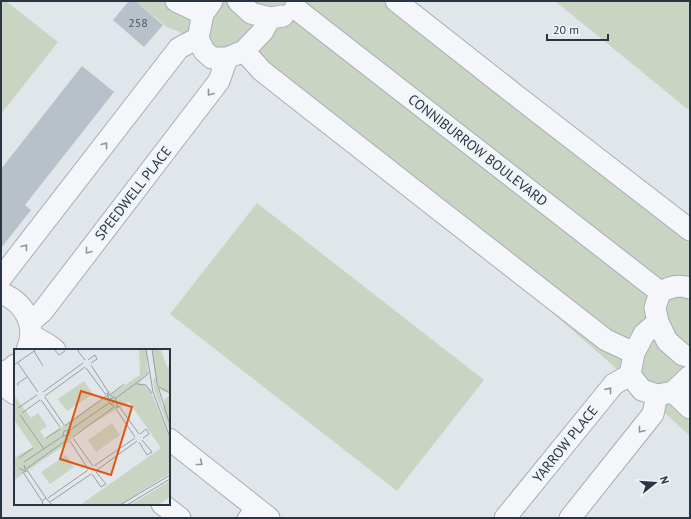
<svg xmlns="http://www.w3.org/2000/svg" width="691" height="519" viewBox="0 0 691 519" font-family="'PT Sans',sans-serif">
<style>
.green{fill:#c9d5c2}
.building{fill:#b8c0c9}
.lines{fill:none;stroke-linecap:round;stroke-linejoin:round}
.lane-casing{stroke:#a6adb6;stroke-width:13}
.street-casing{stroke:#a6adb6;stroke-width:23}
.lane{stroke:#f4f6f9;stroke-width:11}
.street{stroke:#f4f6f9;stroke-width:21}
.oneway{stroke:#8e969e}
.labels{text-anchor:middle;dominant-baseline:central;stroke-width:4;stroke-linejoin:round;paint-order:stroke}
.number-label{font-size:12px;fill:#4c5865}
.street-label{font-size:14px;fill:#283544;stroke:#f1f5f8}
.inset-road{fill:none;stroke:#979fa8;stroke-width:1}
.view{fill:#de570f;fill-opacity:0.15;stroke:#de570f;stroke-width:2}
.inset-edge{fill:none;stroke:#283544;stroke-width:2}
</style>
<rect width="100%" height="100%" fill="#e1e6eb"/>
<path class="green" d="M1,1H6L58,42L1,114Z
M135,1H383L690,228V436L618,370L274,70L167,27Z
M555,1H690V111Z
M257,203L484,380L397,491L170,314Z"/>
<path class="building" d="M129,1H135L163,25L144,47L113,20Z
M82,66L114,92L25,205L31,210L1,248V169Z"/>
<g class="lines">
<defs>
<path id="lane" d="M243,518L253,505"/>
<path id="street" d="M176,1L203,14
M212,1L203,14L198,38L204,51L212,58H227L244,51L263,31L270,18
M238,1L251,13L270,18L283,16
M396,1L522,100L690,230
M295,8L660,292
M244,51L262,71L438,209L606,340L634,353
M1,278L179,48L198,38
M690,288C678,284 671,287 660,292L655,308L658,322L667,341L683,355L690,357
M1,293C24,302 38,325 27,350
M30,322L42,312L219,81L227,58
M658,322L644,334L634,353L630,375L642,390L657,395L673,392L690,376
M31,335L47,344L55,350
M1,373L11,369L15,365
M1,378L8,389L15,394
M673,392L690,408
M169,439L269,518
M162,504L180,518
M505,518L614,384L630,375
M570,518L653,414L657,395"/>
</defs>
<use href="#lane" class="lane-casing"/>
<use href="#street" class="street-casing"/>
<use href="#lane" class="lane"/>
<use href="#street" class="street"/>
</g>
<defs><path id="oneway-chevron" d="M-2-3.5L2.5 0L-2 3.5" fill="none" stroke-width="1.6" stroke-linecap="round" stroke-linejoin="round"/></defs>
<g class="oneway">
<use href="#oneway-chevron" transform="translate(210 93) rotate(128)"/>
<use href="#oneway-chevron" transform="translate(105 145) rotate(-52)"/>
<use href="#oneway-chevron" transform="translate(25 247) rotate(-52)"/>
<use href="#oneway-chevron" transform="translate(88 251) rotate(128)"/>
<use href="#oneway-chevron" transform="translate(609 390) rotate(-51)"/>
<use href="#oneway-chevron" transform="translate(641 430) rotate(128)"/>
<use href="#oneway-chevron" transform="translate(200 463) rotate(38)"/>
</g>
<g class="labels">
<g class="number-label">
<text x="138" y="22">258</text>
</g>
<g class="street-label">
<text transform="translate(478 150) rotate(38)">CONNIBURROW BOULEVARD</text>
<text transform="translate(133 193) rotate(-52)">SPEEDWELL PLACE</text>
<text transform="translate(565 444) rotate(-51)">YARROW PLACE</text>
</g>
</g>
<g transform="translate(14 349)">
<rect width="156" height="156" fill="#e1e6eb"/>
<path d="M125,0H132L134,24L124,34L129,35L136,41L156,87V124L106,156H66L147,99L115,53L61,85L54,94L0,131V109L19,98L0,71V46L17,69L24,64L33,77L26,82L31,89L91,48L95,41L97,45L126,26ZM138,0H147L153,18L156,17V44L148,42L142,32ZM141,28L149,60L150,51L156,46V83L141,43L139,31ZM70,32L79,45L53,62L44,50ZM98,74L106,86L82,103L74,91ZM52,106L60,118L36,135L27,123ZM156,132V148L144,156H116Z" fill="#c9d5c2"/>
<path class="inset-road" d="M40,0L45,6L51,2M65,0L64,2L71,11M132,0L139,43L156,88M138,0L143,34L156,76M20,2L29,17M74,11L81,6L83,10L77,14M4,14L24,43M0,16L23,0M77,16L95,44M72,19L92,46M123,35L132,36L138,44M5,37L3,35L13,28M145,38L156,44M29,43L69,14M97,45L110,35M31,47L71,18M31,48L50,76M102,49L132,27L135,23M27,51L46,78M95,51L93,44L99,48M97,55L102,52L101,48L96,50L95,54L104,59L102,52M105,57L125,85M4,59L23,46M102,60L121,88M8,64L26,51M6,66L30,100M51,77L92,47M56,81L95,54M126,85L132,80L135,85L129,89M59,88L100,58M32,89L46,80M59,89L79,117M56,92L74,120M125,93L133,106L138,103L128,91M5,109L19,99M10,113L49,87L55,86L56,81L50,82L49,87M80,117L121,89M5,119L12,123L10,116M12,120L54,90M13,121L32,149M83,121L123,92M9,123L28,152M78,125L87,138L92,135L82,123M34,149L74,121M36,153L77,125M29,156L28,152L32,149L38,156M106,156L156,126M113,156L156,130"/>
<path class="view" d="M67,42L118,58L97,126L46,110Z"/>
<rect width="156" height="156" class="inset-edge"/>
</g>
<rect width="691" height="519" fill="none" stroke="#283544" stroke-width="4"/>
<g transform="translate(655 483) rotate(73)" stroke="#f1f5f8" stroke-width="3" paint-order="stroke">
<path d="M0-3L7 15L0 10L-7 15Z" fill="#283544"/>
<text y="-6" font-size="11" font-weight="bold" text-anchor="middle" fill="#283544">N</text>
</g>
<path d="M547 34v6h61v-6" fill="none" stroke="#283544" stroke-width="2"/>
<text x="553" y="34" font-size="12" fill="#283544" stroke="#f1f5f8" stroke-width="3" paint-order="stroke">20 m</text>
</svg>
